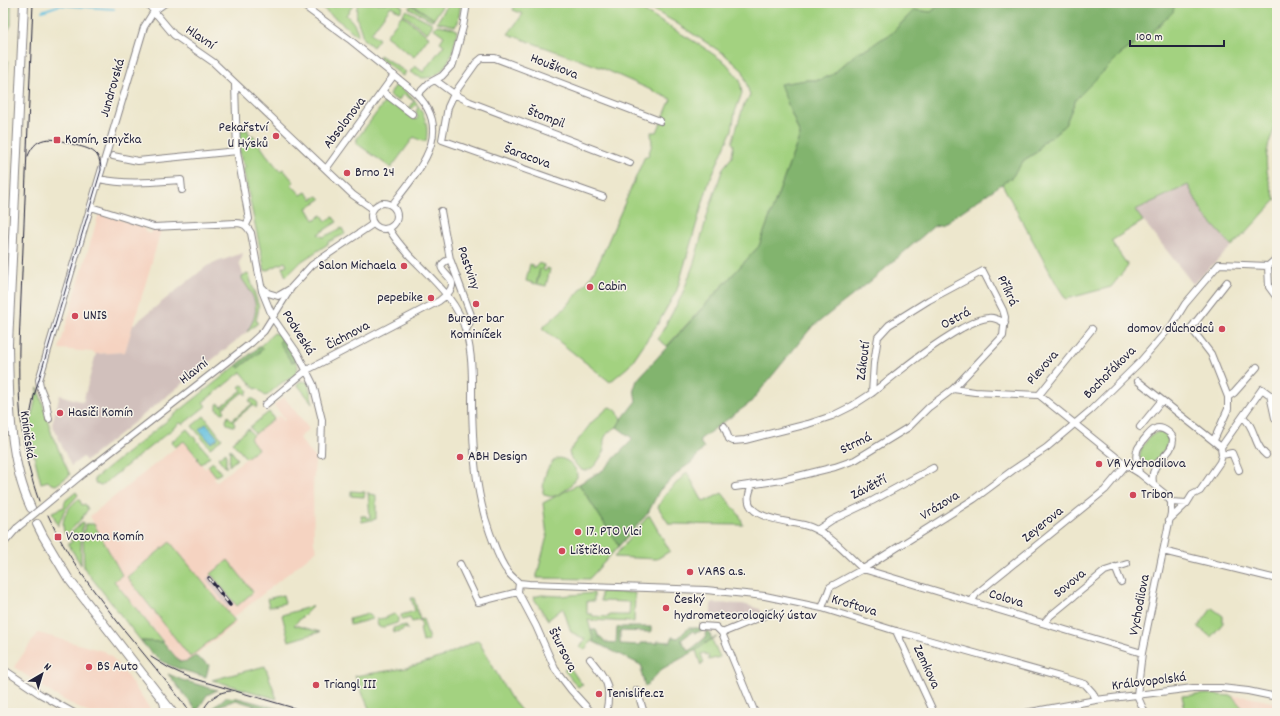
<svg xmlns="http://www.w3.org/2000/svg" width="1280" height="716" viewBox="0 0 1280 716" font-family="Dekko,sans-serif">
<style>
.built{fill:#f5d3c1}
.industrial{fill:#d1c0bc}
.green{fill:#a3d280;stroke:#627a5e}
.forest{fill:#82b46e;stroke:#526b54}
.water{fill:#61bfdf;stroke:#42708d}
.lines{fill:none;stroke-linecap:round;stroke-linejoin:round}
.stream{stroke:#61bfdf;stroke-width:2}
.minor-casing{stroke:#888484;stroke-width:8}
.major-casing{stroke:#888484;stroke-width:10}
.minor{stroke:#fff;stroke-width:6}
.major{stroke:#fff;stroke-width:8}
.tram{stroke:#22223b;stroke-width:1}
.rail-casing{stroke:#22223b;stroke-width:3.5}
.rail{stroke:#f7f3e8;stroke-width:2;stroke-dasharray:6;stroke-linecap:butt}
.minor-bridge-casing{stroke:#888484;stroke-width:8;stroke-linecap:butt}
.minor-bridge{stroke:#fff;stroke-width:6}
.poi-dot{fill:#d1495b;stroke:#f7f3e8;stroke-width:1.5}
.labels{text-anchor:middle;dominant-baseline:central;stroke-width:3;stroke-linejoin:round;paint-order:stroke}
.street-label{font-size:14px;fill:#22223b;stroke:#f7f3e8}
.poi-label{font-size:14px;fill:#22223b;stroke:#f7f3e8;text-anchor:start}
</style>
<rect width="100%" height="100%" fill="#f7f3e8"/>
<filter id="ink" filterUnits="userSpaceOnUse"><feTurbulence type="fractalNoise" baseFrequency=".025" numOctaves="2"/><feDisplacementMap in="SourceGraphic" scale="8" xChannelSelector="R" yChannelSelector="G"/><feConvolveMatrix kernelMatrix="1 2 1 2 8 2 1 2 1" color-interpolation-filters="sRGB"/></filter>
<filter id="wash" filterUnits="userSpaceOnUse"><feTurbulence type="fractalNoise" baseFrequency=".012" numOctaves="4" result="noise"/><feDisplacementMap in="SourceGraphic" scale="16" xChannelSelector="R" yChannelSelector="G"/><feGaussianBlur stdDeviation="0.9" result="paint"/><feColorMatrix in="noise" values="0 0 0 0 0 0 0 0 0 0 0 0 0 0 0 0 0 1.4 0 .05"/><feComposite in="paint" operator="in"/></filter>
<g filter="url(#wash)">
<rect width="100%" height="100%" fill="#ede7cd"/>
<path class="built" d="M99,213L141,226L144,228L145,232L150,234L153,230H161L149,272L125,352L96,354L92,352L59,349Z
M284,397L309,429L299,438L315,458L313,489L314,543L317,550L233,618L236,623L183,665L114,581L103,542L90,516L184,441L205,469L208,466L216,476L213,479L216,482L258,449L250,438L279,415L284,421L285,420L274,405Z
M38,633L103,651L110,655L122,669L153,713H88L53,694L14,667Z
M1232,696L1248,697L1277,703V713H1247Z"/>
<path class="industrial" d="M1188,185L1204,215L1232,246L1193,284L1135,210Z
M243,253L242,258L239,262L243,275L248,274L249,275L258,301L259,313L256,321L258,323L86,461L83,457L71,466L52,424L60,395L83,402L96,354L125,352L133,325L207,266L214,263Z
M211,575L234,603L228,608L206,579Z
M711,603L743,604L760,609L762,614L752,617L711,615Z"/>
<path class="green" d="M3,3H11V25L3,40Z
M324,3H330L335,7L338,3H355L346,15C352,20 358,28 358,36L321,7Z
M358,3H397L403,7L400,12L391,6L371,33L379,39L373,47L363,39C361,25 353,19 358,3Z
M413,3H444L434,19L412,4Z
M449,3H461L458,22L457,24L455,26L437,22Z
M515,3H558L565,5L566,3H630L700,45L726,63L740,80L742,93L735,112L732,130L709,182L677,290L657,325L629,366L610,382L542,328L567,306L588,281L600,260L645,156H648L652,144L651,132H657L671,99L602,68L508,34L523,14L513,10Z
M640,3H942L931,12L914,10L891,34L880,40L869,48L858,52L832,75L819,80H806L781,84L800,135L759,246L667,346L658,339L682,295L694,263L709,209L723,168L732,157V154L734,145L732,143L744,104L750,96L743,71L724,54L673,21Z
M1175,3H1277V125C1262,152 1264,172 1276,200C1261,215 1248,232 1232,246L1204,215L1188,185L1135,210L1143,221L1111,241L1128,266L1111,287L1066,299L1057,285L1002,184L1012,177L1024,160L1037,152L1042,143L1065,125L1076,99L1122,53L1150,34L1172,12Z
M411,5L434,19L431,20L409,8Z
M406,10L432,23V26L427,33L403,14Z
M402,15L429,37L414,57L386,36Z
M439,25L453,28L457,30C455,48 447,78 424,78C419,78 414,74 410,72L415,66L423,72L444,45L440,42L444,36L433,28Z
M380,55L406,72L403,76L379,58Z
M3,58L8,61L5,137L3,136Z
M396,85L399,86C416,101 431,116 426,141C421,142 418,139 414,137L391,168L356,143L358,141L356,140L387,99L416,120L418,117L416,112L418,107L416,105L412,109H409L414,101L403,94L398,101L389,95Z
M241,129L243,131L247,129L250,136L253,135L266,154L280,171L283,169L294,182L291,184L301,195L306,192L312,199L318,196L321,199L307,208L314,220L322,215L326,221L333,217L337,222L318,234L323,237L342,228L345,234L328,242V244L302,261L286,277L282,267L287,265L285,262L265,271L243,168L246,167C237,159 240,141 240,130Z
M538,263L544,265L543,270L546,271L547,268L550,269L546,286L537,284L540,269L536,284L526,281L530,264L533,265V268H536Z
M246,274L249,275L259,307L256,321L258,323L247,332C261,309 257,300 242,279V276Z
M274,333L278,334L283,340L281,339L294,362L296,360L298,367C296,377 290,379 283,382C278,385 272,391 268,395L265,396L257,388L255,389L241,372L203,402L206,406L183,424L180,423L101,486L96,484L94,479L237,365L239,368L261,351L262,349L260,346Z
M301,381L308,382L313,404L297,384Z
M241,385L244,386L248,390L246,395L243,392L223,408L225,412L223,413L217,410V405L218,403L222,406L242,390L239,387Z
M38,388L52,435L70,475L56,485L51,484L48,481L41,483L33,452L29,427Z
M251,399H254L258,403L256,408L253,405L233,421L235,425L233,426L227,424L226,421L228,416L232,420L252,404L249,400Z
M609,407C617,409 618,412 621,420L617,427C607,432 601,438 605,450C599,459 595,470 584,471C577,467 570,460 569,452L592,422Z
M269,412L274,419L255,434L250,427Z
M204,416L222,439L210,448L192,426Z
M187,429L210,456L201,464L197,459L198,458L184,441L175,447L171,442Z
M248,429L253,435L250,438L258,449L246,458L232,442Z
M1158,432C1174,433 1168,445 1162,453C1156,461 1147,471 1140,459C1138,449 1150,434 1158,432Z
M230,449L237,459L229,466Z
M226,452V468L218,458Z
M559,458C568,459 578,468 577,477C572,486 553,504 543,493C543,481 546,462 559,458Z
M213,462L221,473L216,476L208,466Z
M687,472L702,500L706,501L722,493L740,516L743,525L669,524L658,507L664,496Z
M579,484L619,546L589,579L537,578V575L547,536L543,503Z
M351,491L365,492L364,497L351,496Z
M76,492L78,495L64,511L58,526L52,512L64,507L65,501Z
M368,492L369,494L376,495V519L362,522L361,516H366V518H370Z
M79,499L82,505L85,504L88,509L82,518L67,534H65C59,521 68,506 79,499Z
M649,515L670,551L657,559L614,557Z
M82,523H83L81,538V565L68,544L72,542L69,536L71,533Z
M85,524H94L122,575L114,581L163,642L141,641L84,568L83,538Z
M170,542L235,621L190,657L127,577Z
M228,560L253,592L237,606L211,574Z
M601,592L635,593L634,622L588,620L594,642L591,641L585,650L580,647L585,639L571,632L563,608L548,620L533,597L542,595L560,596L594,593V601H587V614H592V616L609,617V615H629L630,602L601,601Z
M283,595L285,603L269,607L267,599Z
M411,598H414L420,620L423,619L429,640L423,642L420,628L422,627L420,620L412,622L410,618L402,620L401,615L415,611Z
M313,606L294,625L320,632L289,641L282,615Z
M1212,608L1223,616V623L1211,637L1198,627Z
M365,613L372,617V619L350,625L349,619L365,615Z
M394,614C398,615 399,620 397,623L381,628L378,626L377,621V619L385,618Z
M406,625L408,630L406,628L398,632V631L394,633L393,628Z
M717,637L712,640L720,657L709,660L708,655H706L705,653L701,654L704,663H701V666L696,650L712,639Z
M478,640L510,697L523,713H371L355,676L406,668L442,657Z
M265,666L277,699L212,680Z
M569,666L580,682L583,684L578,687L564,670Z
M1207,694L1232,696L1247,713H1186L1182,696Z"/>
<path class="forest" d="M942,3H1175L1173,12L1150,34L1122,53L1076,99L1065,125L1051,137L1043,142L1037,152L1024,160L1012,177L943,224L934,226L872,280L811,328L750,403L699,440L704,448L691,463L682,469L659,491L648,513L619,546L579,484L603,470L633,439L617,427L621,420L636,401L634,389L637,380L759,246L800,135L780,84L806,80H819L832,75L858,52L869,48L880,40L891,34L914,10L931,12Z
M282,339L283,340L296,360L294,362H291L279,342Z
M260,346L262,349L261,351L239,368L237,365Z
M618,627H651V632L620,631V644L640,645V643H658L656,641L671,642L672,637L678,638L688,628H702L701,631L695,633L693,631L681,640L689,651L706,637L705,634L708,629H713L708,631L712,639L695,651L662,669L645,687L641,671L643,670L641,665L594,642L591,630H596L599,637H601L605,642L616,643L617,628Z
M141,641L163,642L180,662L187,661L195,656L209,665L206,677C177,668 161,667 141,641Z
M168,674L182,680L217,690L207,695L197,711Z
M226,697L238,698L283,710L281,713H277L236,700L218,706L214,713H210L216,705Z"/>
<path class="water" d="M206,424L218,438L211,443L199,429Z"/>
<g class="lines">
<path class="stream" d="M42,11L60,5L114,9"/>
</g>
</g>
<g filter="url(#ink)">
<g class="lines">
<defs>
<path id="minor" d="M147,3L174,35L213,62L353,195L373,209
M300,3L349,39L411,89C458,129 420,169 392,205
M435,80L454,94L470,102L630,163
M235,84L237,151L249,219L246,225
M383,92L412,114
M418,94L429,83L442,76L453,64L463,27L467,3
M113,156L138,161L237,151
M326,169L394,75
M99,179C126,185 154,182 181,180L182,190
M603,197L442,140L448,107L454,94L476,63L482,58H495L660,121
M371 216a13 13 0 1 1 26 0a13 13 0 1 1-26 0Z
M91,207L154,227L236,223C244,223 247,226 251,233L262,291L273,318L298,354L313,384L322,420L321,454
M441,211L450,259L471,315V320L466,330
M389,228C394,239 402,246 409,255C431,278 458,300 466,332C473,356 472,380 472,405C473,449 475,492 490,533C495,546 499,561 508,572C511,576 515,579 519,583L518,592L536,626L555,669L571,690L592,713
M1268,266L1269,287L1277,298
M262,287L268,293L278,296L290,289
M1138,381L1221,447L1222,455L1220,462L1200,491L1192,495L1187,503L1171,502
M953,389L975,392L1039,395
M872,393C901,370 930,346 962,328C970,324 978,319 988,318C994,317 999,320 1005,323
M1039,395L1126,465L1139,473L1165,494L1171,502V513L1142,653L1137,695L1145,713
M1039,395L1092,329
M1228,397L1234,393L1257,367
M265,405L307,370L439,301C444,297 453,291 452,283C451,274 430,268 450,259
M1243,417C1256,428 1253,444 1266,455
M49,419L46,402L40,387L39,380L144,27L154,11L165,3
M724,426L729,439L733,441L745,440L808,424L832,416L852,406L872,393L874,363L878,337L889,325L929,300L983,271L1003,310L1005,317L1003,336L953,389L929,407L909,427L855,460L835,467L782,480L735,487
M1140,427L1162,400
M1214,440L1228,409V397L1211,354L1191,328L1227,282
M1221,447L1262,389L1270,395L1275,418L1277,420
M1222,455L1232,453L1239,470
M84,473L251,343L264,331L291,288L312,265L373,224
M1139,473C1138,465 1134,456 1138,448C1139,446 1142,443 1143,441C1151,431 1156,423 1168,432C1171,434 1173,436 1173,440C1173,456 1149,460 1153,483
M752,485C749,493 746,501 752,508C760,519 791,522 804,525C828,531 845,553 863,569L1142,653
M1169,520L1187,503
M817,530L832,520L872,501L933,468
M3,544L17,528
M1163,551L1277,579
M460,564L478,602L518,592
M1115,567L1121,582
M519,583L529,584L706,590L765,596L822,608L896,631L1085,684L1093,693L1096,700
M972,601L976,594L1105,490L1126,465
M822,608L830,587L863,569L974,499L1013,470L1046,448L1091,410L1139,363L1172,325L1185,304L1219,264L1268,266L1277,258
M1044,623L1050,616L1105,571L1127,564
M701,626L716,627L722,633L773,612
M896,631L934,713
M722,633L755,713
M590,659C607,680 612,686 606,713
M3,669L40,694L74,713
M637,690L644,713
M163,701L165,713
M1025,713L1096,700L1193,688H1221L1248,691L1277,697"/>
<path id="major" d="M24,3L8,344C9,397 8,458 31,508
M37,524L43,536L68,578L173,713"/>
</defs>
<use href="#minor" class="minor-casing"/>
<use href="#major" class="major-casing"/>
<use href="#minor" class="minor"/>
<use href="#major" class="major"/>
<path class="tram" d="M33,3L19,346C18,402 20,448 39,501
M28,439V426L34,396L101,170C101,165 100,160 97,155C92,149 83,147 75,145C56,139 37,132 28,156
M48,515C66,556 93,590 120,625C144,654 168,683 191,713
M151,657L169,668L191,678L311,713
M202,713C207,700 218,691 231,691"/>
<defs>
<path id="rail" d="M209,578L230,605"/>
</defs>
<use href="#rail" class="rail-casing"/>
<use href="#rail" class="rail"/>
<defs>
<path id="minor-bridge" d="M17,528L84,473"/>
</defs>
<use href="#minor-bridge" class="minor-bridge-casing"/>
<use href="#minor-bridge" class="minor-bridge"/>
</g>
</g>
<g class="poi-dot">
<circle cx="276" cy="136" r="4"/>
<rect x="53" y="136" width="8" height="8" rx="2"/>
<circle cx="347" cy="173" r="4"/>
<circle cx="404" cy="266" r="4"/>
<circle cx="590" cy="287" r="4"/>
<circle cx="431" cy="298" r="4"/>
<circle cx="476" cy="304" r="4"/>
<circle cx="75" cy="316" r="4"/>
<circle cx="1222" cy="329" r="4"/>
<circle cx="60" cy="413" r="4"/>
<circle cx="460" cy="457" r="4"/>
<circle cx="1099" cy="464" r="4"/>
<circle cx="1133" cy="495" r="4"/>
<circle cx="578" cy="532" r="4"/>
<rect x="54" y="533" width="8" height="8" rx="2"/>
<circle cx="562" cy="551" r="4"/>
<circle cx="690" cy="572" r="4"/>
<circle cx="666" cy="608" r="4"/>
<circle cx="89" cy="667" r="4"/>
<circle cx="316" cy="685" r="4"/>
<circle cx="599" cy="694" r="4"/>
</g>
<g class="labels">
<g class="street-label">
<text transform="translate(200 38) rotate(34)">Hlavní</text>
<text transform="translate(554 67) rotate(21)">Houškova</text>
<text transform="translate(113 88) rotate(-74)">Jundrovská</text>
<text transform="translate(546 118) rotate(21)">Štompil</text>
<text transform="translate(345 123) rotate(-53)">Absolonova</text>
<text transform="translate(527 157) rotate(20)">Šaracova</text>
<text transform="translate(468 268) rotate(71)">Pastviny</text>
<text transform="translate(1007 291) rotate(65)">Příkrá</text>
<text transform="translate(956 319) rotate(-28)">Ostrá</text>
<text transform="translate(298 333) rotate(58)">Podveská</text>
<text transform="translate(348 336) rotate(-28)">Čichnova</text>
<text transform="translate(864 361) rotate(-83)">Zákoutí</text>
<text transform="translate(1043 368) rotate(-49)">Plevova</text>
<text transform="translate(194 372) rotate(-38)">Hlavní</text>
<text transform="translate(1110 373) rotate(-45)">Bochořákova</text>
<text transform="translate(27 435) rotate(82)">Kníničská</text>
<text transform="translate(856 444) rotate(-26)">Strmá</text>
<text transform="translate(869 488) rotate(-27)">Závětří</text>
<text transform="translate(940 506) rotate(-32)">Vrázova</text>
<text transform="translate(1043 525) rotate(-39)">Zeyerova</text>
<text transform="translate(1070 584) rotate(-39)">Sovova</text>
<text transform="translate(1006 599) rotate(17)">Colova</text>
<text transform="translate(1140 605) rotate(-79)">Vychodilova</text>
<text transform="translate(854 606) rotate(17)">Kroftova</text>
<text transform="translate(562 650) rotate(63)">Štursova</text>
<text transform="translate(926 667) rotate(65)">Zemkova</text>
<text transform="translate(1149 682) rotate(-7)">Královopolská</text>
</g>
<g class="poi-label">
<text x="268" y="128" text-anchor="end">Pekařství<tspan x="268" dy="16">U Hýsků</tspan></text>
<text x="65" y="140">Komín, smyčka</text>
<text x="355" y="173">Brno 24</text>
<text x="396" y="266" text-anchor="end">Salon Michaela</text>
<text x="598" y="287">Cabin</text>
<text x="423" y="298" text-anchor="end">pepebike</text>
<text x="83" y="316">UNIS</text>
<text x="476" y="319" text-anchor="middle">Burger bar<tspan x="476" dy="16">Kominíček</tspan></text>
<text x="1214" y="329" text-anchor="end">domov důchodců</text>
<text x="68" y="413">Hasiči Komín</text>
<text x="468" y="457">ABH Design</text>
<text x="1107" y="464">VR Vychodilova</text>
<text x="1141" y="495">Tribon</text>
<text x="586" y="532">17. PTO Vlci</text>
<text x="66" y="537">Vozovna Komín</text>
<text x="570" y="551">Lištička</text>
<text x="698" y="572">VARS a.s.</text>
<text x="674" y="600">Český<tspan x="674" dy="16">hydrometeorologický ústav</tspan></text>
<text x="97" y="667">BS Auto</text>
<text x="324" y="685">Triangl III</text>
<text x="607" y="694">Tenislife.cz</text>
</g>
</g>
<rect width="1280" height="716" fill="none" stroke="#f7f3e8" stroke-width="16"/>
<g transform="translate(42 674) rotate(38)" stroke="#f7f3e8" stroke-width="3" paint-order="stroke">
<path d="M0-3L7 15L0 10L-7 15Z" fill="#22223b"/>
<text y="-6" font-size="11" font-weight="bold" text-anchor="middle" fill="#22223b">N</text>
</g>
<path d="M1130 40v6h94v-6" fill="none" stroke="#22223b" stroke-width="2"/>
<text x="1136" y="40" font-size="12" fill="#22223b" stroke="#f7f3e8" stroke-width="3" paint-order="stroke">100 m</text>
</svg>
